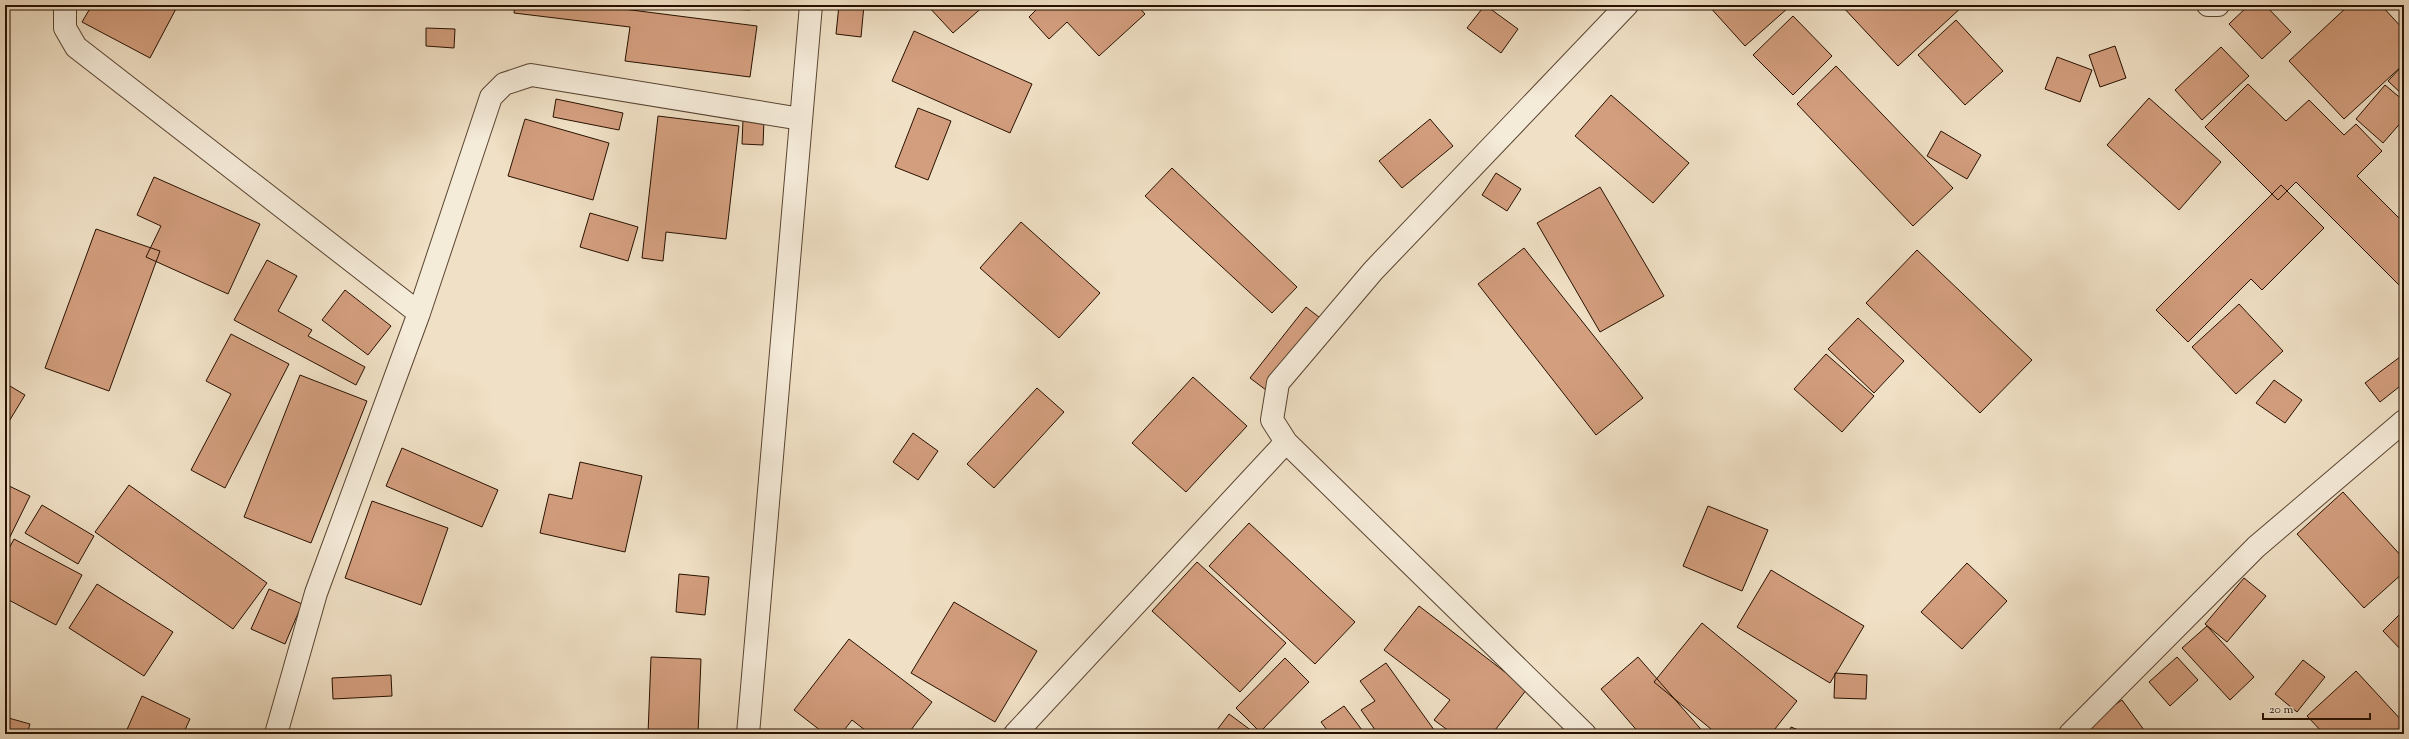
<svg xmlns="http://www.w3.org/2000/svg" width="2409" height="739" viewBox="0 0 2409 739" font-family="'Sorts Mill Goudy',serif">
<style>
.building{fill:#d39e7e;stroke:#271000}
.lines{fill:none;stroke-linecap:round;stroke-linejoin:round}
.minor-casing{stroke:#594431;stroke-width:24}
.minor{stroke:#f5ebd9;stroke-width:22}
</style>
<rect width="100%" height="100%" fill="#f0e0c5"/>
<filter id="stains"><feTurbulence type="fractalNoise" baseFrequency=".005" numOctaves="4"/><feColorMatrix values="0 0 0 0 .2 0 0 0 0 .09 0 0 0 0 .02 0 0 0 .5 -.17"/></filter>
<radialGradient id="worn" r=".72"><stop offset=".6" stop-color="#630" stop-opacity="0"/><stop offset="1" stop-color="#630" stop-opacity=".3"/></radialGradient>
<path class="building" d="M92,5H178L150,58L82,22Z
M515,5H592L757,26L750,77L625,61L630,27L514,13Z
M643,5H750V10Z
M839,5H864L861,37L836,34Z
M927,5H985L953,33Z
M1041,5H1137L1145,14L1099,56L1067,22L1049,39L1029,17Z
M1485,5L1518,29L1501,53L1467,28Z
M1708,5H1785L1788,8L1745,46Z
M1841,5H1964L1898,66Z
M2249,5H2265L2291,32L2262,59L2229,24Z
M2349,5H2381L2404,30V64L2344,119L2289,61Z
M1793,16L1832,56L1793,95L1753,55Z
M1956,20L2003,71L1965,105L1918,55Z
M426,28L455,29L454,48L426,46Z
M914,31L1032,84L1010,133L892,81Z
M2115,46L2126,78L2100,87L2089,55Z
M2221,47L2249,76L2202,120L2175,90Z
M2057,57L2092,70L2080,102L2045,89Z
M2404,64V96L2388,81Z
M1836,66L1953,188L1913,226L1797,104Z
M2248,84L2286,121L2309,100L2344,135L2356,124L2382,151L2357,176L2404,223V290L2296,182L2278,200L2205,127Z
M2385,85L2404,101V119L2383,143L2356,119Z
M1611,95L1689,163L1653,203L1575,136Z
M2149,98L2221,162L2179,210L2107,145Z
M556,99L623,113L619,130L553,117Z
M918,108L951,121L928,180L895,167Z
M658,116L739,126L726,239L666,232L663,261L642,258Z
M525,119L609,143L593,200L508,176Z
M743,119L764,120L763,145L742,144Z
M1430,119L1453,146L1402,188L1379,161Z
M1941,131L1981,155L1967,179L1927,156Z
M1172,168L1297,287L1272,313L1145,196Z
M1496,173L1521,189L1507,211L1482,195Z
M154,177L260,224L228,294L146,257L161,226L137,215Z
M2281,185L2324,228L2262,290L2251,279L2188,342L2156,310Z
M1600,187L1664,296L1600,332L1537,223Z
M590,213L638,227L628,261L580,247Z
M1021,222L1100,293L1059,338L980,268Z
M96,229L160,251L109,391L45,368Z
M1524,248L1643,398L1596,435L1478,284Z
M1917,250L2032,360L1980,413L1866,303Z
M267,260L297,276L278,311L312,330L308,336L365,367L356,385L234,320Z
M345,290L391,326L368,355L322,320Z
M2239,304L2283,351L2236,394L2192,347Z
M1306,307L1333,328L1278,399L1250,378Z
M1858,318L1904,361L1874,393L1828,349Z
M231,334L289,364L225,488L191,470L231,394L206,381Z
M1826,354L1874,396L1842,432L1794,389Z
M2404,354V383L2380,402L2365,383Z
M300,375L367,401L311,543L244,517Z
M1193,377L1247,426L1186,492L1132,443Z
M2274,380L2302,400L2285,423L2256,403Z
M5,383L25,395L5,428Z
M1037,388L1064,412L994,488L967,464Z
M913,433L938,451L918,480L893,462Z
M402,448L498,490L482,527L386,486Z
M580,462L642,476L625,552L540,533L549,494L572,499Z
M5,484L30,496L5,547Z
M129,485L267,583L233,629L95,532Z
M2343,492L2404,559V572L2364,608L2297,534Z
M372,501L448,528L421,605L345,578Z
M42,505L94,536L78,564L25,533Z
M1708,506L1768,530L1742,591L1683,566Z
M1249,523L1355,622L1315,664L1209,566Z
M14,539L82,575L56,625L5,598V556Z
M1197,562L1286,643L1240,692L1152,611Z
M1967,563L2007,601L1962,649L1921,612Z
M1771,570L1864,626L1830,683L1737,627Z
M679,574L709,577L705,615L676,612Z
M2244,578L2266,596L2227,642L2205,624Z
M97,584L173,632L144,676L69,628Z
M269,589L302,604L285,644L251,629Z
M954,602L1037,651L995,722L911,673Z
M1419,606L1527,689L1492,734H1453L1434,720L1450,700L1384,650Z
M2404,610V653L2383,631Z
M1702,623L1797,701L1771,734H1717L1654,682Z
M2207,626L2254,677L2230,700L2182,648Z
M849,639L932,702L908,734H870L852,720L841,734H825L794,710Z
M651,657L701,659L698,734H648Z
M1638,657L1705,734H1640L1601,689Z
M2177,657L2198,680L2170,706L2149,682Z
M1285,658L1309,682L1260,732L1236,708Z
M2303,660L2325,677L2297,712L2275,694Z
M1386,663L1437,734H1378L1361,710L1375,701L1360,681Z
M2356,671L2404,723V734H2324L2307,716Z
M1835,673L1867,675L1866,699L1834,698Z
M391,675L392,696L333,699L332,678Z
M142,696L190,719L183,734H125Z
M2122,700L2147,734H2085L2081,728Z
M1344,706L1365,734H1330L1321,722Z
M1229,714L1256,734H1214Z
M5,717L30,724L27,734H5Z
M1791,727L1808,734H1788Z"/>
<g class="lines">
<defs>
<path id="minor" d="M65,5V28L76,47L419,313
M2208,5H2218
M1286,442L1272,420L1278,383L1373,271L1627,5
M276,734L316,593L419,313L491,97L504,84L531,75L801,119
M748,734L811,5
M1015,734L1286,442L1585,734
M2070,734L2256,547L2404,421"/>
</defs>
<use href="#minor" class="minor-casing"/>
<use href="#minor" class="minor"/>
</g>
<rect width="2409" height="739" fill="none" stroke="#f0e0c5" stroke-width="20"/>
<rect x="6" y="6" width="2397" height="727" fill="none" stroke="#271000" stroke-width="2"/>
<rect x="10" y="10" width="2389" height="719" fill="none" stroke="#271000"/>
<path d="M2263 713v6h107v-6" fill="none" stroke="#271000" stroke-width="2"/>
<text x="2269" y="713" font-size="12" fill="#271000" stroke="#f5ebd9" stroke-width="3" paint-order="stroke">20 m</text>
<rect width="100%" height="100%" filter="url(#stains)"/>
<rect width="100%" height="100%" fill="url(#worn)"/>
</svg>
